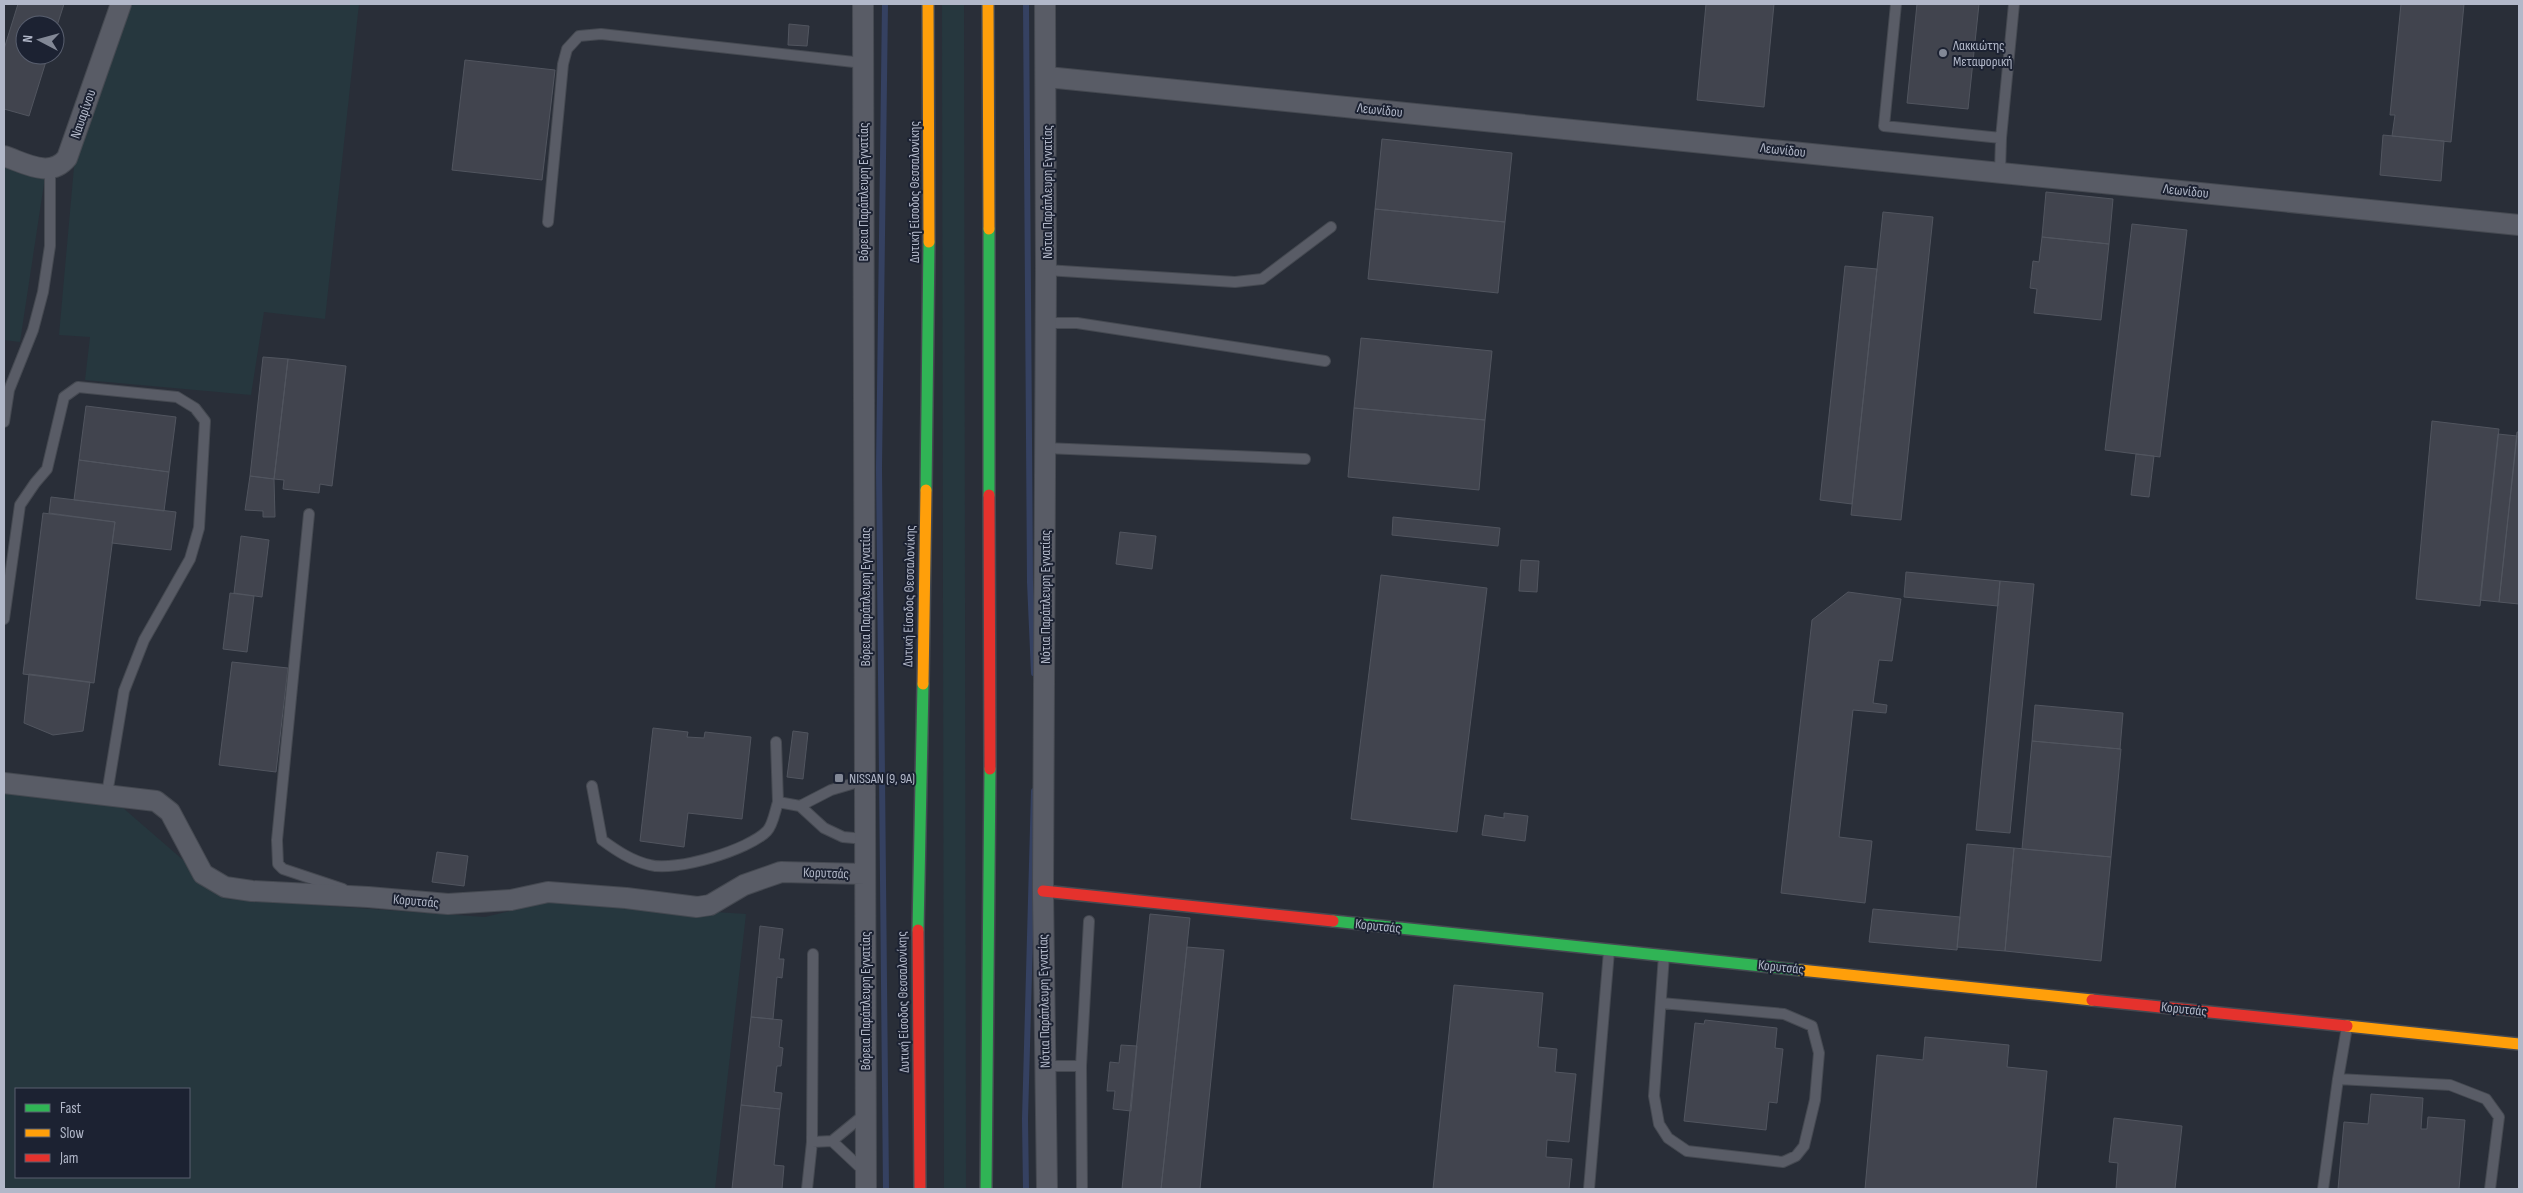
<svg xmlns="http://www.w3.org/2000/svg" width="2523" height="1193" viewBox="0 0 2523 1193" font-family="'Sofia Sans Condensed',sans-serif">
<style>
.green{fill:#26373e;fill-rule:evenodd}
.lines{fill:none;stroke-linecap:round;stroke-linejoin:round}
.stream{stroke:#354161;stroke-width:6}
.building{fill:#41444e;stroke:#51555f}
.lane-casing{stroke:#454951;stroke-width:12}
.street-casing{stroke:#454951;stroke-width:22}
.fast-casing{stroke:#454951;stroke-width:14}
.slow-casing{stroke:#454951;stroke-width:14}
.jam-casing{stroke:#454951;stroke-width:14}
.lane{stroke:#595c66;stroke-width:10}
.street{stroke:#595c66;stroke-width:20}
.fast{stroke:#30b455;stroke-width:11}
.slow{stroke:#ff9f0a;stroke-width:11}
.jam{stroke:#e5322d;stroke-width:11}
.poi-dot{fill:#828896;stroke:#1c2232;stroke-width:2}
.labels{text-anchor:middle;dominant-baseline:central;stroke-width:4;stroke-linejoin:round;paint-order:stroke}
.poi-label{font-size:14px;fill:#b2b8c9;stroke:#1c2232;text-anchor:start}
.street-label{font-size:14px;fill:#b2b8c9;stroke:#1c2232}
</style>
<rect width="100%" height="100%" fill="#292e38"/>
<path class="green" d="M128,4H359L325,319L264,312L251,395L85,380L90,337L59,335L74,167Z
M942,4H964L966,1189H944Z
M4,164L45,177L20,342L4,340Z
M4,793L122,807L228,899L485,917L552,901L746,914L715,1189H4ZM16,1089H189V1177H16Z"/>
<g class="lines">
<path class="stream" d="M885,4L879,468L886,1189
M1026,4L1030,582L1034,673
M1026,1189L1025,1119L1034,791"/>
</g>
<path class="building" d="M18,4H64L55,32V25H25V55H48L29,116L4,109V49Z
M1706,4H1774L1764,107L1697,100Z
M1917,4H1979L1968,109L1907,103Z
M2401,4H2464L2451,142L2392,136L2395,115H2390Z
M789,24L809,26L807,46L788,45Z
M465,60L555,70L542,180L452,170Z
M2383,135L2444,141L2441,181L2380,175Z
M1382,139L1512,153L1505,222L1375,209Z
M2046,192L2113,199L2109,244L2042,237Z
M1375,209L1505,222L1498,293L1368,279Z
M1883,212L1933,217L1901,520L1851,515Z
M2132,224L2187,230L2160,457L2105,450Z
M2042,237L2109,244L2101,320L2034,313L2037,289L2030,288L2033,261L2039,262Z
M1845,266L1877,269L1852,504L1820,500Z
M1361,338L1492,351L1485,420L1354,408Z
M263,357L288,359L274,479L250,476Z
M288,359L346,366L332,486L320,484L319,493L283,489L284,480L274,479Z
M86,406L176,417L169,472L79,460Z
M1354,408L1485,420L1479,490L1348,477Z
M2432,421L2499,429L2480,606L2416,599Z
M2517,432H2519V604L2499,602Z
M2498,434L2517,436L2499,602L2480,600Z
M2136,454L2154,456L2149,497L2131,495Z
M79,460L169,472L164,511L74,500Z
M250,476L274,479L275,517H263V511L245,510Z
M51,497L176,512L171,550L112,543L115,522L49,513Z
M43,513L115,522L94,683L23,674Z
M1393,517L1500,528L1498,546L1392,535Z
M1120,532L1156,536L1152,569L1116,564Z
M241,536L269,540L262,597L234,593Z
M1521,560L1539,561L1537,592L1519,591Z
M1906,572L2000,581L1998,606L1904,597Z
M1381,575L1487,588L1457,832L1351,819Z
M2000,581L2034,584L2010,833L1976,830Z
M1848,592L1901,599L1892,661L1879,660L1873,703L1887,705L1886,713L1853,710L1839,837L1872,841L1865,903L1781,893L1812,620Z
M230,593L254,596L247,652L223,649Z
M232,662L288,668L276,772L219,765Z
M29,674L90,682L83,731L53,735L24,723Z
M2035,705L2123,713L2120,749L2032,741Z
M653,728L688,732L687,737L704,738L705,732L751,737L742,819L688,813L684,847L640,841Z
M793,731L808,733L803,779L787,777Z
M2032,741L2121,749L2111,857L2022,849Z
M1504,813L1528,816L1525,841L1482,835L1485,815L1504,818Z
M1967,844L2014,848L2005,951L1957,947Z
M2014,848L2111,857L2101,961L2005,951Z
M437,852L468,856L464,886L432,882Z
M1873,909L1960,917L1957,950L1869,942Z
M1150,914L1190,918L1161,1189H1122Z
M760,926L783,929L779,959H784L782,978L777,977L773,1019L751,1017Z
M1187,947L1224,950L1200,1189H1161Z
M1454,985L1543,993L1538,1047L1557,1049L1555,1072L1576,1074L1569,1142L1547,1140L1546,1157L1572,1159L1569,1189H1433Z
M751,1017L782,1020L779,1047L783,1048L781,1066H777L774,1092L782,1093L780,1109L741,1105Z
M1705,1020L1777,1028L1775,1048L1783,1049L1777,1103L1769,1102L1766,1130L1684,1121L1695,1023L1704,1024Z
M1925,1037L2009,1045L2007,1067L2047,1071L2036,1189H1865L1877,1055L1923,1060Z
M1121,1045L1137,1046L1131,1111L1113,1109L1115,1091H1107L1110,1062L1119,1063Z
M2371,1094L2423,1098L2421,1129H2427L2428,1117L2465,1120L2459,1189H2338L2344,1122L2368,1124Z
M741,1105L780,1109L774,1165L784,1166L782,1189H732Z
M2114,1118L2182,1126L2175,1189H2116L2118,1163L2109,1162Z"/>
<g class="lines">
<defs>
<path id="lane" d="M1896,4L1884,126L2001,138
M2000,172L2001,138L2014,4
M548,222L563,64L567,49L579,36L601,34L863,63
M1046,270L1235,282L1262,279L1331,227
M1046,323H1077L1325,361
M4,422L9,390L33,330L43,292L50,246V169
M1045,448L1305,459
M309,514L277,840L278,864L283,869L343,889
M4,619L20,505L35,483L47,469L64,397L78,387L177,397L195,408L205,421L199,528L190,559L144,640L124,691L107,794
M776,742L778,802
M592,786L602,840C617,851 632,861 650,865C675,872 749,850 767,831C773,825 775,811 778,802L800,806L824,828L843,837L865,839
M800,806L831,790L865,780
M813,954L812,1142L832,1141
M1661,1003L1784,1014L1812,1026L1819,1053L1815,1100L1804,1146L1796,1156L1783,1162L1687,1151L1668,1138L1659,1124L1654,1096L1664,955
M1045,1066H1081
M2338,1079L2450,1085L2486,1099L2499,1117L2490,1189
M865,1114L832,1141L865,1172
M807,1189L812,1142
M1082,1189L1081,1066L1089,921
M1589,1189L1609,951
M2323,1189L2338,1079L2347,1027"/>
<path id="street" d="M863,4L866,1189
M1045,4L1046,270L1043,891L1047,1189
M1047,77L2519,225
M4,156C25,163 50,179 67,158L121,4
M4,783L156,801L170,812L203,874L225,887L252,891L368,897L448,904L511,900L548,892L626,898L697,907L710,905L744,885L781,872L865,874"/>
<path id="fast" d="M989,229V495
M926,490L929,242
M1333,921L1800,970
M918,930L923,684
M986,1189L990,769"/>
<path id="slow" d="M928,4L929,242
M988,4L989,229
M923,684L926,490
M1800,970L2092,1000
M2347,1026L2519,1044"/>
<path id="jam" d="M989,495L990,769
M1043,891L1333,921
M918,930L920,1189
M2092,1000L2347,1026"/>
</defs>
<use href="#lane" class="lane-casing"/>
<use href="#street" class="street-casing"/>
<use href="#fast" class="fast-casing"/>
<use href="#slow" class="slow-casing"/>
<use href="#jam" class="jam-casing"/>
<use href="#lane" class="lane"/>
<use href="#street" class="street"/>
<use href="#fast" class="fast"/>
<use href="#slow" class="slow"/>
<use href="#jam" class="jam"/>
</g>
<g class="poi-dot">
<circle cx="1943" cy="53" r="5"/>
<rect x="834" y="773" width="10" height="10" rx="2.5"/>
</g>
<g class="labels">
<g class="poi-label">
<text x="1953" y="45">Λακκιώτης<tspan x="1953" dy="16">Μεταφορική</tspan></text>
<text x="849" y="778">NISSAN (9, 9Α)</text>
</g>
<g class="street-label">
<text transform="translate(1380 110) rotate(6)">Λεωνίδου</text>
<text transform="translate(83 114) rotate(-71)">Ναυαρίνου</text>
<text transform="translate(1783 150) rotate(6)">Λεωνίδου</text>
<text transform="translate(2186 191) rotate(6)">Λεωνίδου</text>
<text transform="translate(863 192) rotate(-90)">Βόρεια Παράπλευρη Εγνατίας</text>
<text transform="translate(914 192) rotate(-90)">Δυτική Είσοδος Θεσσαλονίκης</text>
<text transform="translate(1047 192) rotate(-90)">Νότια Παράπλευρη Εγνατίας</text>
<text transform="translate(909 596) rotate(-89)">Δυτική Είσοδος Θεσσαλονίκης</text>
<text transform="translate(865 597) rotate(-90)">Βόρεια Παράπλευρη Εγνατίας</text>
<text transform="translate(1045 597) rotate(-90)">Νότια Παράπλευρη Εγνατίας</text>
<text transform="translate(826 873) rotate(2)">Κορυτσάς</text>
<text transform="translate(416 901) rotate(5)">Κορυτσάς</text>
<text transform="translate(1378 926) rotate(6)">Κορυτσάς</text>
<text transform="translate(1781 967) rotate(6)">Κορυτσάς</text>
<text transform="translate(865 1001) rotate(-90)">Βόρεια Παράπλευρη Εγνατίας</text>
<text transform="translate(1044 1001) rotate(-91)">Νότια Παράπλευρη Εγνατίας</text>
<text transform="translate(903 1002) rotate(-91)">Δυτική Είσοδος Θεσσαλονίκης</text>
<text transform="translate(2184 1009) rotate(6)">Κορυτσάς</text>
</g>
</g>
<rect width="2523" height="1193" fill="none" stroke="#b2b8c9" stroke-width="10"/>
<rect x="15" y="1088" width="175" height="90" fill="#1c2232" stroke="#585e6e"/>
<rect x="25" y="1104" width="25" height="8" fill="#30b455" stroke="#585e6e"/>
<text x="60" y="1113" font-size="15" fill="#b2b8c9">Fast</text>
<rect x="25" y="1129" width="25" height="8" fill="#ff9f0a" stroke="#585e6e"/>
<text x="60" y="1138" font-size="15" fill="#b2b8c9">Slow</text>
<rect x="25" y="1154" width="25" height="8" fill="#e5322d" stroke="#585e6e"/>
<text x="60" y="1163" font-size="15" fill="#b2b8c9">Jam</text>
<g transform="translate(40 40) rotate(276)"><circle r="24" fill="#1c2232" stroke="#585e6e"/>
<path d="M0-4L9 19L0 12L-9 19Z" fill="#828896"/>
<text y="-8" font-size="14" font-weight="bold" text-anchor="middle" fill="#b2b8c9">N</text>
</g>
</svg>
